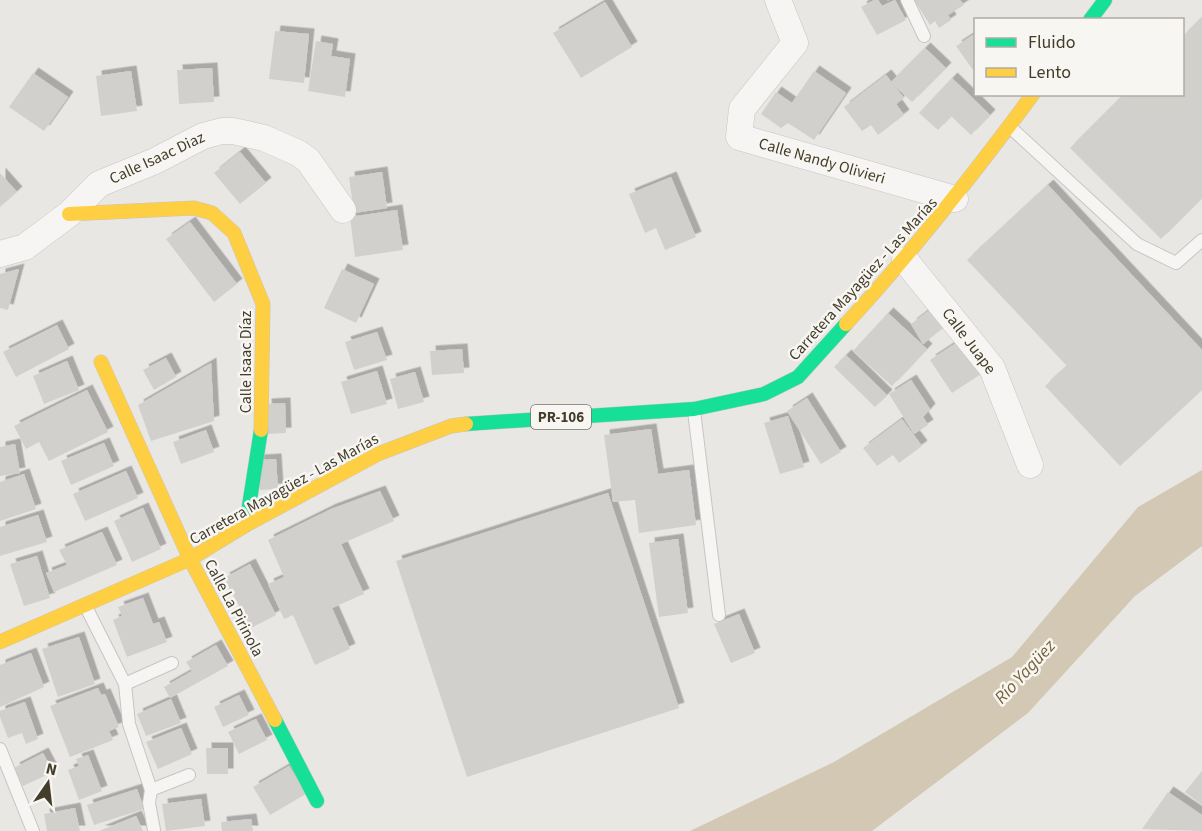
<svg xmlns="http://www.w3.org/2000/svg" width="1202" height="831" viewBox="0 0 1202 831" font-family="'Source Sans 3',sans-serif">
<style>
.water{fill:#d3c8b3}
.building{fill:#d1d0cd;filter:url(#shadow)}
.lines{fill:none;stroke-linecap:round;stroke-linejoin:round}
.lane-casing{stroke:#c7c5c2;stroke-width:14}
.street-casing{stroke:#c7c5c2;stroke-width:27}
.fast-casing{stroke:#c7c5c2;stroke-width:15}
.slow-casing{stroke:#c7c5c2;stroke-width:15}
.lane{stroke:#f6f5f3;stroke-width:12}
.street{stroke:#f6f5f3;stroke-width:26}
.fast{stroke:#16e098;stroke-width:14}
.slow{stroke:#ffcf43;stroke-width:14}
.labels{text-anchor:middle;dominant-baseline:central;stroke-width:5;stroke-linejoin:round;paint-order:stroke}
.shield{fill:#f8f6f2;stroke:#797466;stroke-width:1.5}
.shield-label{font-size:15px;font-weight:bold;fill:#433d2a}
.street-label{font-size:16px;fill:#433d2a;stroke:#f8f6f2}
.water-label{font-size:18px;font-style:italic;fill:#766235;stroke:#f8f6f2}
</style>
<defs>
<filter id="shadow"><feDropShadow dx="5.5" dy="-5.5" stdDeviation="0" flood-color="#0004"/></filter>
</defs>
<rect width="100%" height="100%" fill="#e9e7e4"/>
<path class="water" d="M1202,470V546L1135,596L1028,713L872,831H690L834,762L1012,657L1138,507Z"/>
<path class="building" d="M874,0H878L882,6L895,0L906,20L877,35L861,7Z
M914,0H960L964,5L948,15L951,20L939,28L935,21L930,25Z
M605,2L632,47L581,78L553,33Z
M1202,17V198L1161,239L1070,148L1124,94H1182V37Z
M275,31L309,34L304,83L269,79Z
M976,33V68L973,70L956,46Z
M316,41L333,44L331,56L350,59L345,97L308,91Z
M925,48L946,68L912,102L891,82Z
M212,68L214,102L179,104L177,70Z
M131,71L137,111L101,116L96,76Z
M814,71L846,93L814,140L788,123L781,128L761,114L776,92L792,103Z
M33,73L68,97L44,131L9,107Z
M886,75L904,98L896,104L904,115L878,135L871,125L862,131L844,107Z
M952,78L990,115L971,135L951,116L938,130L919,113Z
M240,152L266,183L240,204L214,173Z
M382,172L387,208L354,213L349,177Z
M0,173L17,192L0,207Z
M671,177L696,237L665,250L656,228L645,233L629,194Z
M1048,185L1202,350V390L1120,466L1045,386L1067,366L967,260Z
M397,210L403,250L355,257L350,217Z
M190,222L237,284L214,302L166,239Z
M19,269L8,310L0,308V274Z
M342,269L374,284L356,323L324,308Z
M935,306L947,325L923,344L911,324Z
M888,313L927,349L892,386L853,351Z
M57,325L69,349L16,377L3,352Z
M377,332L387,360L354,370L345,342Z
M959,341L981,374L952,393L930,360Z
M462,349L464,373L432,375L430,351Z
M846,355L887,395L875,407L834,367Z
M166,358L176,377L154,390L143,370Z
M67,361L79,390L44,404L33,376Z
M211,363L214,421L151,441L138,405Z
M377,371L387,404L351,414L341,382Z
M415,372L424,402L398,409L390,379Z
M911,380L930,409L923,417L928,425L914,434L889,394Z
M87,390L108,432L49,461L39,442L26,449L14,426Z
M807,398L841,452L821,464L787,411Z
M285,403L286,433L268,434L266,404Z
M788,416L804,467L780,474L764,423Z
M902,419L922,446L899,463L893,455L877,466L863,448Z
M651,429L658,474L689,470L696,525L639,533L635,500L613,502L604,435Z
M206,430L214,452L181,464L173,442Z
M104,443L114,466L71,485L61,461Z
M15,444L20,473L0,476V447Z
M276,459L278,489L260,490L258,460Z
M126,471L138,498L85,521L73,494Z
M24,474L36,509L0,521V482Z
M380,491L394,521L341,544L364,594L332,608L350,649L315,665L293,615L284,619L268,584L284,577L268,540L331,509Z
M608,493L679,708L467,777L396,561Z
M143,508L161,549L132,562L114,521Z
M38,515L47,542L0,556V527Z
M102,532L117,565L54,592L46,573L67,565L59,550Z
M678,539L688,613L659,617L649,543Z
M37,556L50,598L24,606L10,564Z
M250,564L276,615L251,628L224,578Z
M143,598L153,624L159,622L167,642L127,657L113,620L122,616L118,607Z
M739,614L755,653L731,663L714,624Z
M79,637L95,684L58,697L42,649Z
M216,645L228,666L170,698L164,687L192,671L186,662Z
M31,653L44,687L0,707V665Z
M98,688L101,695L105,694L119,727L109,731L113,740L70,757L50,706Z
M239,695L249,715L223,727L214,707Z
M171,699L181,723L146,736L137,714Z
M25,702L38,739L26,744L22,733L8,738L0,717V711Z
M256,719L267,740L239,754L228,732Z
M181,728L192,754L158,769L146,742Z
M206,748H228V774H207Z
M43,753L53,772L23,786L14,768Z
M88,755L102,791L79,800L68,770L79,766L76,759Z
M289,766L306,794L270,815L253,787Z
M1202,771V805L1185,792Z
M137,789L144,809L94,825L87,805Z
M1168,792L1202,815V831L1142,829Z
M201,799L205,826L166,831L162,804Z
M75,808L80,831H47L44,814Z
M136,816L143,831H99Z
M251,819L253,831H222L221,822Z"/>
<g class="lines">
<defs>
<path id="lane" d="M907,0L924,36
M1010,127L1137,244L1176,263L1202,240
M694,411L719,615
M85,605L125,684L129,724L151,790L149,803L154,830
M125,684L172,663
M0,749L33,831
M151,790L189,775"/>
<path id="street" d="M778,0L795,43L742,109L739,137L955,199
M0,254L25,247L69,214L99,184L155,161L203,136L222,131H233L264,138L298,153L308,160L343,210
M905,260L992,368L1030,465"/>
<path id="fast" d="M1090,20L1105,0
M466,424L694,409L764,394L798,377L846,324
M246,525L261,430
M275,720L317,801"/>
<path id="slow" d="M69,214L194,208L212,213L234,233L263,304L261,430
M846,324C913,251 974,174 1033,94
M101,362L190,559L275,720
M0,642L190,559L246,525L378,454L451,426L466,424"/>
</defs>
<use href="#lane" class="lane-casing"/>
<use href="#street" class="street-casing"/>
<use href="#fast" class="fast-casing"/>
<use href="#slow" class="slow-casing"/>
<use href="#lane" class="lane"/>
<use href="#street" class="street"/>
<use href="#fast" class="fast"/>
<use href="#slow" class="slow"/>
</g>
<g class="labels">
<rect class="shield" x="531" y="405" width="60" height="24" rx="4.5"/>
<g class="shield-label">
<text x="561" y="417">PR-106</text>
</g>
<g class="street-label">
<text transform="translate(157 158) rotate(-25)">Calle Isaac Diaz</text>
<text transform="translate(822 161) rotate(16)">Calle Nandy Olivieri</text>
<text transform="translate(863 279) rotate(-48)">Carretera Mayagüez - Las Marías</text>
<text transform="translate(969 341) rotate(53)">Calle Juape</text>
<text transform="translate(246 362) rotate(-90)">Calle Isaac Díaz</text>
<text transform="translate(284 489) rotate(-29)">Carretera Mayagüez - Las Marías</text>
<text transform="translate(234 608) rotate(62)">Calle La Pirinola</text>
</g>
<g class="water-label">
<text transform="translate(1025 672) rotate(-47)">Río Yagüez</text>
</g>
</g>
<rect x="974" y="18" width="210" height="78" fill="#f8f6f2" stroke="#b0aca2" stroke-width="1.5"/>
<rect x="986" y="38" width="30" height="9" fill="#16e098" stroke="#b0aca2" stroke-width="1.5"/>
<text x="1028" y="48" font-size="18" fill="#433d2a">Fluido</text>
<rect x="986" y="68" width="30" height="9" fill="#ffcf43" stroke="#b0aca2" stroke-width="1.5"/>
<text x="1028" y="78" font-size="18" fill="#433d2a">Lento</text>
<g transform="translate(48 783) rotate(14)" stroke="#f8f6f2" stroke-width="4.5" paint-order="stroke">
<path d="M0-4.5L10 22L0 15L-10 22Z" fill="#433d2a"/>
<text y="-9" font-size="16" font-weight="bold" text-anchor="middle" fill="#433d2a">N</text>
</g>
</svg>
